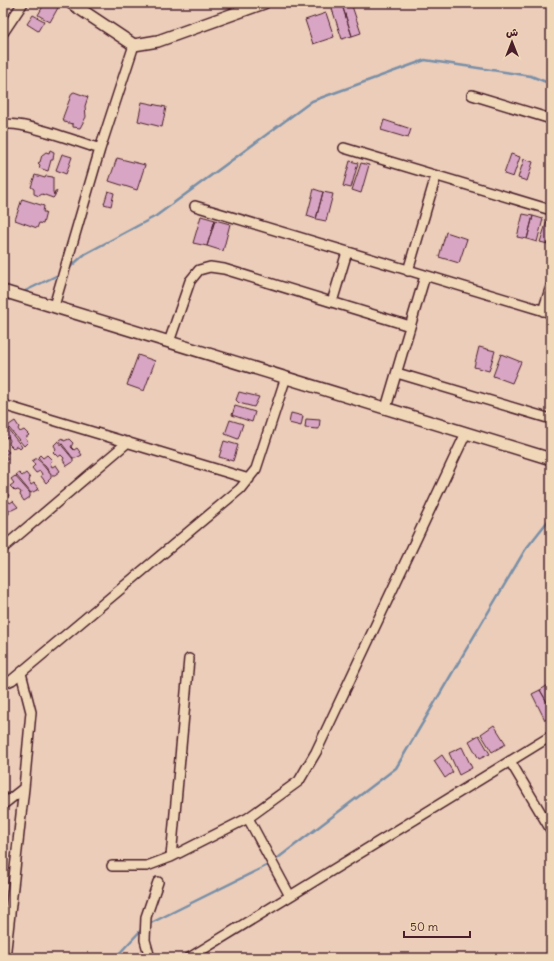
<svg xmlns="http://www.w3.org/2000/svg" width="554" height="961" viewBox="0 0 554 961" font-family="Delius,'Playpen Sans Arabic',sans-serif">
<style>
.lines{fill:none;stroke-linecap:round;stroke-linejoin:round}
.stream{stroke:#798fa7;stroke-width:2.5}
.building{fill:#d8a6c4;stroke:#4a1f2b}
.minor-casing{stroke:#4a1f2b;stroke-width:12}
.tertiary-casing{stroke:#4a1f2b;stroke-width:14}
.minor{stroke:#f0d7b8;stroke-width:9}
.tertiary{stroke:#f0d7b8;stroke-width:11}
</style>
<rect width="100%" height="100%" fill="#ebcdba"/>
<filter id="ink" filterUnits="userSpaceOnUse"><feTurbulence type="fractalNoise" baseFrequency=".025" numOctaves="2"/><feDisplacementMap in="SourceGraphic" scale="8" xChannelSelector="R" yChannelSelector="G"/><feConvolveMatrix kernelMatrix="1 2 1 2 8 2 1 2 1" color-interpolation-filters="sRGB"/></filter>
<g filter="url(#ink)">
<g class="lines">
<path class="stream" d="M69,268L85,254L156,216L312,101L425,60L531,76L551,84
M21,293L62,273
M3,302L11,298
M274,861L396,768L525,550L551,517
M149,924L270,864
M115,958L143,928"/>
</g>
<path class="building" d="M45,3H53L59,6L50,22L38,15Z
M351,3L361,33L352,36L342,5Z
M342,5L352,36L342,39L332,9Z
M326,13L334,37L313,44L305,20Z
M33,15L44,21L38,31L27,24Z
M74,92L88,97L85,106L86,117L80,128L73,127V124L64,122L63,117L72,93Z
M142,102L166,107L162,127L138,121Z
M384,120L411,129L408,138L381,130Z
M50,150L54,152L53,160H51L48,171L39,168L40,165L38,163L40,162L42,155L46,152L49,153Z
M62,154L72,157L66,174L56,170Z
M511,154L520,157L513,177L504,174Z
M117,158L145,165L137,190L109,181Z
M524,159L533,162L527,181L518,178Z
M350,161L358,163L351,188L343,186Z
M361,163L369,165L361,193L352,190Z
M35,175L45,178L46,176L53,177V192L54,195L55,191H57L54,197L53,198L42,194L39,196L34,194V189L31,187Z
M314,189L323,192L316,219L307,216Z
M108,191L114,193L111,206L104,204Z
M323,192L333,194L326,221L316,219Z
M22,199L44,206L43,212H46L43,224L39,223L37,228L15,220Z
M523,214L533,216L527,239L517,237Z
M201,216L215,220L207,246L193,243Z
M533,216L543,219L537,242L527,239Z
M215,220L230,224L223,251L207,246Z
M547,221L551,222V235L548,244L540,242Z
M446,232L467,239L459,263L439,257Z
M479,347L495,351L489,371L474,367Z
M501,354L521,362L512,383L493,376Z
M138,355L155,361L144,391L127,385Z
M239,392L259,397L254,407L239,403L236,400Z
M235,406L255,412L252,422L232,415Z
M291,413L303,416L301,426L289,423Z
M306,419L320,420L319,429L305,428Z
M230,420L243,424L238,439L225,434Z
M15,421L19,427L18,429L20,432L24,430L29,435L25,438L28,442L24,446L9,428V425Z
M5,429H8L22,447L20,449L17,446L13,448L9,444L10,440L8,437L4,439L3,437V430Z
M62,438L64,441L69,439L73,443L71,447L74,450L77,448L82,455L76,458H73L59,440Z
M58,441L73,459V462L67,466L63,460L64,458L61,455L58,457L53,452L56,449L54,445Z
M224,441L238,445L233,461L219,457Z
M3,447L9,452L5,455L8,459L4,462Z
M40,455L43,458L47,455L52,460L50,463L52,467L56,465L60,471L55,475H52L38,457Z
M37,458L51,475V478L46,483L41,476L42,474L40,471L36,473L32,468L35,465L32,461Z
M19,473L22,476L26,473L30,478L29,481L31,485L34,483L39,489L31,493L16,475Z
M15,476L30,493V497L24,501L20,495L21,492L18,490L15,491L10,486L14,483L11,479Z
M4,491L9,495L7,499L10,503L13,501L18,507L12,510H9L3,502V492Z
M3,504L9,511V514L3,518Z
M550,684L551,686V709L540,690Z
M540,690L551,709V717L545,720L532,694Z
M494,725L506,744L492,752L481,734Z
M479,735L490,754L479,759L469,741Z
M462,747L472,768L459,775L449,753Z
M442,755L453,772L445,778L434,761Z"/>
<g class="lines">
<defs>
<path id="minor" d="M3,33L23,3
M472,95L551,119
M3,125C17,119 82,143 100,149
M344,148L551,210
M195,206L551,313
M408,271L436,176
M332,302L347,252
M54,306L100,149L134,45
M543,311L551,286
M169,342L190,281L199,270L210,267L224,269L410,326
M397,373L551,419
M3,405L249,479
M386,408L425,276
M3,548L128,442
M3,684L12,680L240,489L256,469L286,377
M510,761L551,830
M3,803H5L24,788L31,712L21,673
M248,818L290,896
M171,857L189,659
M112,866H147L171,857L248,818L299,781L316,752L466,433
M5,958L24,788
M150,958L145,940L146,917L158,882
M189,958L551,736"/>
<path id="tertiary" d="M71,3L134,45L158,41L264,3
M3,291L551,459"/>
</defs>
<use href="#minor" class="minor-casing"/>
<use href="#tertiary" class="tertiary-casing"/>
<use href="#minor" class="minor"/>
<use href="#tertiary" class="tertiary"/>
</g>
</g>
<rect width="554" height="961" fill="none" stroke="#f0d7b8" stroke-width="16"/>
<rect x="8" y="8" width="538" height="945" fill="none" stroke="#4a1f2b" stroke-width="1.5" filter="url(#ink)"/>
<g transform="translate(512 42)" stroke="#f0d7b8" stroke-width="3" paint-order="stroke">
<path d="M0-3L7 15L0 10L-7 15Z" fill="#4a1f2b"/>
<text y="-6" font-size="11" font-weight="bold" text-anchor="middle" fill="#4a1f2b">ش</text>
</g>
<path d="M404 931v6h66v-6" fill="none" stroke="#4a1f2b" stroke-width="2"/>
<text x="410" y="931" font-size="12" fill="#4a1f2b" stroke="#f0d7b8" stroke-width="3" paint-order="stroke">50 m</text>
</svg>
